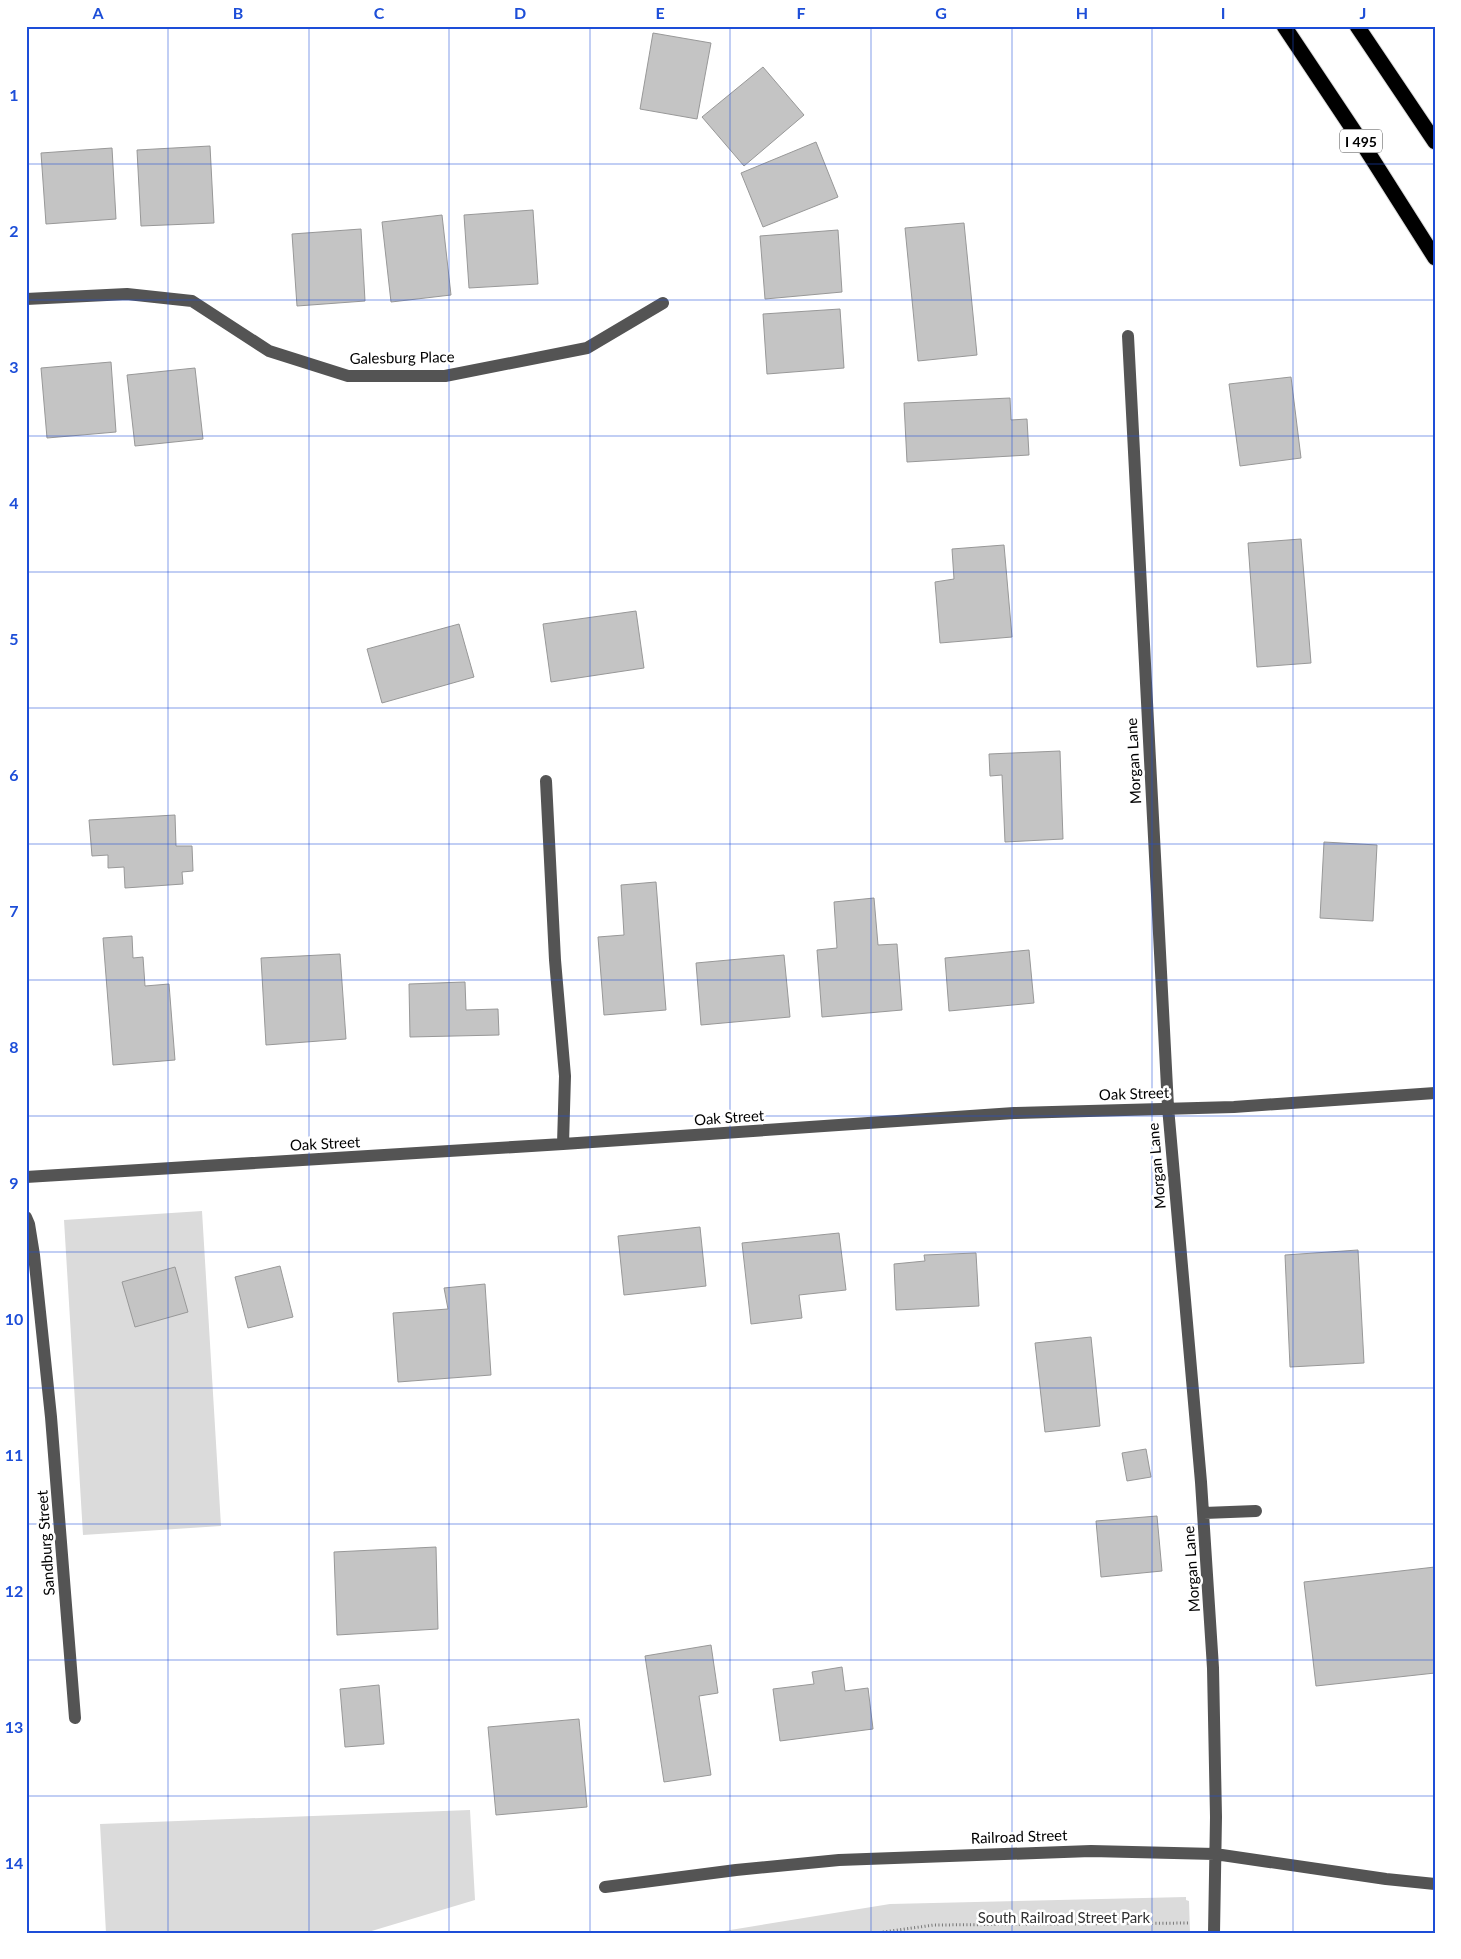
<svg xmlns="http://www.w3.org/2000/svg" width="1461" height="1959" viewBox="0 0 1461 1959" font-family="Lato,sans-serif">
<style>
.green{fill:#dbdbdb}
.building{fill:#c4c4c4;stroke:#989898}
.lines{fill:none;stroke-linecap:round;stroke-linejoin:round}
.highway-casing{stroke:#dbdbdb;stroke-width:17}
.path{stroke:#767676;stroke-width:3;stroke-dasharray:1 2.5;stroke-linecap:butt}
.minor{stroke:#545454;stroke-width:12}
.highway{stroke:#000;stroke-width:15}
.grid{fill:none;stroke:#1d4ed8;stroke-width:1;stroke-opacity:0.55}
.labels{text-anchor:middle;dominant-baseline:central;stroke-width:5;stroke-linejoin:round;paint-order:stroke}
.shield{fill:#fff;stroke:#4c4c4c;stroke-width:1}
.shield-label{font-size:14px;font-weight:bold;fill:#000}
.street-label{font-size:15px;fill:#000;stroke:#fff}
.park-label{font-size:15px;fill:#323232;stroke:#fff}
.neatline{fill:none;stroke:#1d4ed8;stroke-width:2}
.grid-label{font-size:16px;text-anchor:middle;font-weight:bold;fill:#1d4ed8}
</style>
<rect width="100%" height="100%" fill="#fff"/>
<path class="green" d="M202,1211L221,1526L83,1535L64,1220Z
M470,1810L475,1900L365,1933H106L100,1824Z
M1186,1897V1900L1189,1901L1190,1933H712L890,1904Z"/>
<path class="building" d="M653,33L711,43L697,119L640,109Z
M763,67L804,115L744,166L702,117Z
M816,142L838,197L763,227L741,173Z
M210,146L214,223L141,226L137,150Z
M112,148L116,219L46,224L41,153Z
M533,210L538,284L469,288L464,215Z
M442,215L451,295L391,302L382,222Z
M964,223L977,355L918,361L905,228Z
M361,229L365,301L297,306L292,234Z
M838,230L842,292L765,299L760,236Z
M840,309L844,368L767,374L763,314Z
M111,362L116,432L47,438L41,368Z
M195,368L203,439L135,446L127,375Z
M1291,377L1301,458L1240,466L1229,384Z
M1010,398L1011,420L1027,419L1029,455L907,462L904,403Z
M1301,539L1311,663L1257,667L1248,543Z
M1004,545L1012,637L940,643L935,582L954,579L952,549Z
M636,611L644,668L551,682L543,624Z
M459,624L474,677L382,703L367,649Z
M1060,751L1063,839L1005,842L1002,775L990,776L989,754Z
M175,815L176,846H192L193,871L182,872L183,884L125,888L124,867L108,868V855L92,856L89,820Z
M1324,842L1377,845L1373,921L1320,918Z
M656,882L666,1010L604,1015L598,937L624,935L621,885Z
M874,898L878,945L897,944L902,1010L822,1017L817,950L837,948L834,902Z
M132,936L133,958L143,957L145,986L169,984L175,1060L113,1065L103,938Z
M1029,950L1034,1003L949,1011L945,958Z
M340,954L346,1039L266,1045L261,958Z
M784,955L790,1017L701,1025L696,963Z
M465,982L466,1010L498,1009L499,1035L410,1037L409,984Z
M700,1227L706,1286L624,1295L618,1236Z
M839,1233L846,1290L799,1295L802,1318L751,1324L742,1243Z
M1358,1250L1364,1363L1290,1367L1285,1255Z
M976,1253L979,1306L896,1310L894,1264L925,1261L924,1255Z
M280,1266L293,1317L248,1328L235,1277Z
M175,1267L188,1312L135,1327L122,1282Z
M485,1284L491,1375L398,1382L393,1313L448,1309L444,1288Z
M1091,1337L1100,1426L1045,1432L1035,1343Z
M1146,1449L1151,1477L1127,1481L1122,1453Z
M1157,1516L1162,1571L1101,1577L1096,1521Z
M436,1547L438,1629L337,1635L334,1552Z
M1435,1567V1673L1316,1686L1304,1582Z
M711,1645L718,1693L699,1696L711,1775L664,1782L645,1656Z
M842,1667L845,1691L868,1688L873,1729L780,1741L773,1689L814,1684L812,1672Z
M379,1685L384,1744L345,1747L340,1689Z
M579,1719L587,1807L496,1815L488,1727Z"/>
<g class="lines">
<defs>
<path id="highway" d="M1284,26L1364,146L1435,258
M1357,26L1435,142"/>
</defs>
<use href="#highway" class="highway-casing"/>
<path class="path" d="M876,1933L934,1925L1190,1923"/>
<path class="minor" d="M26,299L127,294L192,301L269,351L348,376H445L587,348L663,303
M1128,336L1168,1107L1201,1482L1213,1668L1216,1817L1214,1933
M546,781L555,960L565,1076L563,1144
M26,1177L563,1144L1014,1113L1234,1107L1435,1093
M26,1217L29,1224L34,1255L51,1417L75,1718
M1204,1513L1256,1511
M605,1887L736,1870L839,1860L1091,1851L1215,1854L1386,1879L1435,1884"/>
<use href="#highway" class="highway"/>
</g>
<path class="grid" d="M168,26V1933M309,26V1933M449,26V1933M590,26V1933M730,26V1933M871,26V1933M1012,26V1933M1152,26V1933M1293,26V1933M26,164H1435M26,300H1435M26,436H1435M26,572H1435M26,708H1435M26,844H1435M26,980H1435M26,1116H1435M26,1252H1435M26,1388H1435M26,1524H1435M26,1660H1435M26,1796H1435"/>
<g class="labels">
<rect class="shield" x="1340" y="129.5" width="42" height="23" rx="4"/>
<g class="shield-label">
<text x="1361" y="141">I 495</text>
</g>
<g class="street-label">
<text transform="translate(402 357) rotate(-1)">Galesburg Place</text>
<text transform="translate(1133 761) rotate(-93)">Morgan Lane</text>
<text transform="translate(1134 1093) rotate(-2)">Oak Street</text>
<text transform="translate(729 1117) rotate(-4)">Oak Street</text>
<text transform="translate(325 1143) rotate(-3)">Oak Street</text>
<text transform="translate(1156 1166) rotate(-95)">Morgan Lane</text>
<text transform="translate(45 1543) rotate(-94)">Sandburg Street</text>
<text transform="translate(1191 1569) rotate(-94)">Morgan Lane</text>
<text transform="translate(1019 1836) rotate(-2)">Railroad Street</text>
</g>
<g class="park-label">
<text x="1064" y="1917">South Railroad Street Park</text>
</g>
</g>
<rect width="1461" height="1959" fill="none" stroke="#ffffff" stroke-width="55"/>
<rect x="28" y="28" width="1406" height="1904" class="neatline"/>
<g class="grid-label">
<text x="98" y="19">A</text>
<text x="238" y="19">B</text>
<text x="379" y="19">C</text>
<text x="520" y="19">D</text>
<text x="660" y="19">E</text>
<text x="801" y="19">F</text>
<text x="941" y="19">G</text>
<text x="1082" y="19">H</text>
<text x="1223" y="19">I</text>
<text x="1363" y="19">J</text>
<text x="14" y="101">1</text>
<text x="14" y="237">2</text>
<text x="14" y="373">3</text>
<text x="14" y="509">4</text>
<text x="14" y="645">5</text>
<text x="14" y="781">6</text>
<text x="14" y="917">7</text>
<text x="14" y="1053">8</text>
<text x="14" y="1189">9</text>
<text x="14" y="1325">10</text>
<text x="14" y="1461">11</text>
<text x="14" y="1597">12</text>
<text x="14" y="1733">13</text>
<text x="14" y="1869">14</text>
</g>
</svg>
